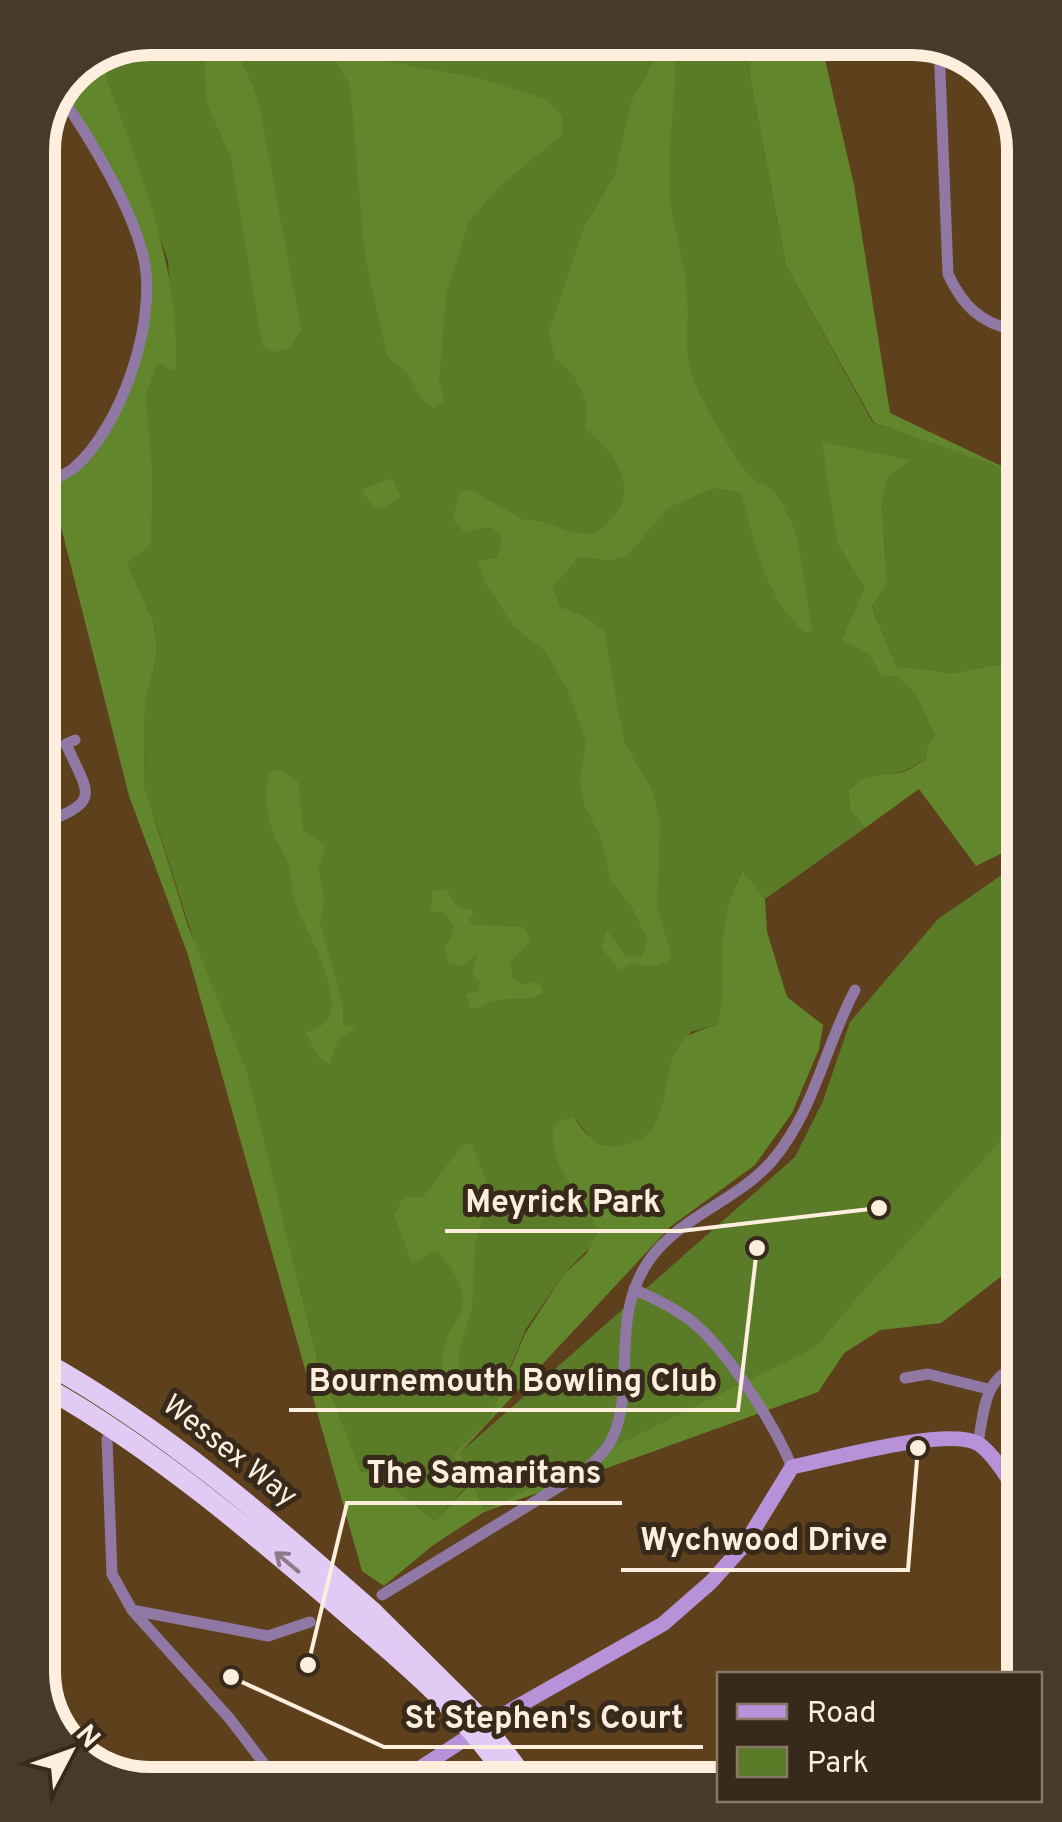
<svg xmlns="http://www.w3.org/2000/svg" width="1062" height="1822" viewBox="0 0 1062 1822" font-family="Overpass,sans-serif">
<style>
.green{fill:#5a7c29}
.forest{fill:#62862c}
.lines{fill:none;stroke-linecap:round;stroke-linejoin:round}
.street{stroke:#9078a4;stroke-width:11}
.secondary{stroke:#b892d8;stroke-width:15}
.highway{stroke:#e1cbf5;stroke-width:20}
.highway-bridge{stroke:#e1cbf5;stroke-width:20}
.oneway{stroke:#8c7a88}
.labels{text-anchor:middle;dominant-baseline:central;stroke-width:10;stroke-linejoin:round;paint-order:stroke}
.street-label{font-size:30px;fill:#fdeede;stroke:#382a1b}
.rim{fill:none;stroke:#fdeede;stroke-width:12}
.leader{fill:none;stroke:#fdeede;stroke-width:4}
.callout-dot{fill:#fdeede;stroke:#382a1b;stroke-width:4}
.callout-label{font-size:32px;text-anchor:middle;font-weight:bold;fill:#fdeede;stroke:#382a1b;stroke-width:10;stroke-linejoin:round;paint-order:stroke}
</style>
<rect width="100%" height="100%" fill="#5e401c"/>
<path class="green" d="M150,38H752L749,72L786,266L873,423L1016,471L1017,661L953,673L896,668L872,605L887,581L882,503L887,477L823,442L837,544L865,588L868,653L882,678L896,676L914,692L935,736L927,747L926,759C916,764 906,772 894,774C870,777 869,771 848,791L850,810L865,828L765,899L741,872C729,898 721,926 722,955C723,979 725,1003 716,1025L691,1032L669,1069L660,1119L646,1135L630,1144L609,1148L592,1140L574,1117L597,1234L593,1244L563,1275L526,1329L488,1421L453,1454L468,1485L435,1521L379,1475L361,1471L318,1361L284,1223L144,785L145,705L157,654L154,623L127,563L147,440L146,397L158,363L175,371L168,261L99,58Z
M1019,863L1022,1260L941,1323L880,1330L844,1353L818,1392L484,1512L460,1453L795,1157L823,1101L850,1022L938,919Z"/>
<path class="forest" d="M199,38H231L258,99L301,329L291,347L275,352L263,347L231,158L207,103L205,65Z
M336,38L375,59L482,79L546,99L562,116V135L501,185L469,221L446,295L439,379L444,401L434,409L422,398L406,372L387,356L365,256L350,85L326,45Z
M653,38H674C678,84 669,129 669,176C668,216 685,256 687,297C689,323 684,347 691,373C697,394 738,465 753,479C759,484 768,485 773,491C805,530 802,583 812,629L805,633C764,596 755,543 741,492L713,488L668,508L627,556L610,560L579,557L552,587L560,607L583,616L604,630L624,742L652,790L660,821L657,906L672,959L657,966L628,964L621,972L601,947L607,930L624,955L641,957L648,941L633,909L611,881L600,835L584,804L580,777L586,742L567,688L544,650L514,627L486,584L477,560L498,558L502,537L490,526L465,533L453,519L460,492L471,490L526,521C549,517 570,539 593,533C600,531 606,524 611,519C642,489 612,448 585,428L588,406L574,375L556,359L548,334L585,225L615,175L631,102L653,63Z
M752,38H820L854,185L890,413L1012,471L874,423L786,266L749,72Z
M99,58C134,157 183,267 175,372L158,363L146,397L152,470L151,544L127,563L154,623L157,654L145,705L144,785L188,926L247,1073L318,1361L361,1471L379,1475L435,1521L468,1486L453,1454L488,1421L525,1334L563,1275L586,1254L597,1234C588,1193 549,1176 553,1128L561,1120L574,1117C584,1132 596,1149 616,1146C678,1137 655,1087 677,1049C687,1032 699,1031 716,1025C725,1003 722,979 722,955C721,925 729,897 742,871L765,899L767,932L787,997L823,1025L819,1049L792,1113L755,1165L670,1227L460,1453L484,1511L816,1347L862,1292L1020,1120L1022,1260L941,1323L880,1330L844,1353L818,1392L484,1512L432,1546L384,1586L362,1571L188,955L129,796L58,515L42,485L73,469L100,437L136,360L144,263L117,191L60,95L71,70Z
M822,442L910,460L887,478L882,503L887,582L872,606L896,667L953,673L1017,661L1019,845L976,866L919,789L865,828L850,810L848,791C869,771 870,777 894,774C906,773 916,765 926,759L927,747L935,736L914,692L896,676L882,678L868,653L842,640L865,588L837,544Z
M392,478L401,498L380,509L372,505L361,490Z
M280,769L298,782L303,830L326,846L318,869L325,900L320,923L343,1005V1025L356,1026L337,1042L329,1065L319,1057L305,1032C367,1023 302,928 294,899C291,890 292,879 290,869C287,856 278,846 274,834C267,818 264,789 269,773Z
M445,889L457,906L475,912L469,919L472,925L524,927L531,940L510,963L513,978L522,985L538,982L544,992C529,1003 511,996 494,1001C483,1004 481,1009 470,1008L466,994L477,992L480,983L472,974L478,953L462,966L448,963L444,947L450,940L454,925L443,912L431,911L432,891Z
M472,1143L490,1193L475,1244L472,1307L459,1351L458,1378L453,1390L445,1386C442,1371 440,1352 447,1338C453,1325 463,1316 463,1300C463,1283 448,1264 438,1250L412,1263L394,1215L404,1197H423L461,1147Z"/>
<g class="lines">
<path class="street" d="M939,45L948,274C962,305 981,324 1015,330
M40,486C51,480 65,475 74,468C121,427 155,326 145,265C136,213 90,138 60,95
M42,727L50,718
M43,823C102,801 89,795 66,744L75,740
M634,1289C650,1297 668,1304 683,1315C722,1340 774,1424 792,1467
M905,1378L928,1374L988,1389
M107,1439L112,1574L132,1610L230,1719L278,1782
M978,1443C985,1407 983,1378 1022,1364
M382,1595L588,1469C595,1460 607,1450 612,1439C637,1386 609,1320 648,1262C678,1217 736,1202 772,1161C814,1112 825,1046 855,990
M132,1610L268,1636L310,1622"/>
<path class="secondary" d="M44,1074L48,1114L45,1129
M400,1781L499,1717L663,1624L711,1582L745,1544L792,1467C831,1459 946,1427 977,1443C993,1452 1017,1490 1023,1506"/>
<path class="highway" d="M46,1363C167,1431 269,1520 373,1612
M47,1388C161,1453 261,1540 361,1626"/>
<path class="highway-bridge" d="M373,1612L476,1714L525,1779
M361,1626C415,1672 469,1719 508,1779"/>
</g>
<defs><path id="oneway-shaft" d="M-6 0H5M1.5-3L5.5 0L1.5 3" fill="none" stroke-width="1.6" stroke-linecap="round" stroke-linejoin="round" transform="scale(2.5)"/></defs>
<use class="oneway" href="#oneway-shaft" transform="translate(287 1562) rotate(-140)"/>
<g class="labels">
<g class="street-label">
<text transform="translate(229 1452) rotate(38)">Wessex Way</text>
</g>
</g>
<path d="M0 0H1062V1822H0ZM150 55H912A95 95 0 0 1 1007 150V1672A95 95 0 0 1 912 1767H150A95 95 0 0 1 55 1672V150A95 95 0 0 1 150 55Z" fill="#483a2b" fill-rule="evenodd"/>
<path class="rim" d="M150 55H912A95 95 0 0 1 1007 150V1672A95 95 0 0 1 912 1767H150A95 95 0 0 1 55 1672V150A95 95 0 0 1 150 55Z"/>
<path class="leader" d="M879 1208L681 1231H445M757 1248L738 1410H289M308 1665L347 1503H622M918 1448L908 1570H621M231 1677L384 1747H703"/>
<g class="callout-dot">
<circle cx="879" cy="1208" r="10"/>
<circle cx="757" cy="1248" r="10"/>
<circle cx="308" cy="1665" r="10"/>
<circle cx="918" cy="1448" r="10"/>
<circle cx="231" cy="1677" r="10"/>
</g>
<g class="callout-label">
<text x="563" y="1212">Meyrick Park</text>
<text x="513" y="1391">Bournemouth Bowling Club</text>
<text x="484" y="1483">The Samaritans</text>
<text x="764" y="1550">Wychwood Drive</text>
<text x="544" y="1728">St Stephen's Court</text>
</g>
<rect x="717" y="1672" width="325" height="130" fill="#382a1b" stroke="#877869" stroke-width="2.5"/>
<rect x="737" y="1704" width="50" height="15" fill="#b892d8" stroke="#877869" stroke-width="2.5"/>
<text x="807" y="1722" font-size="30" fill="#fdeede">Road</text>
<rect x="737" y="1747" width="50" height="30" fill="#5a7c29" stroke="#877869" stroke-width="2.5"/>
<text x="807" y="1772" font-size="30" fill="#fdeede">Park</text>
<g transform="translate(70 1752) rotate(49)" stroke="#382a1b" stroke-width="8" paint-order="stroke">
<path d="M0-8L18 38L0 25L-18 38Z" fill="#fdeede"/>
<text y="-15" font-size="28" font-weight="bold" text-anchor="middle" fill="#fdeede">N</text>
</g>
</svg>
